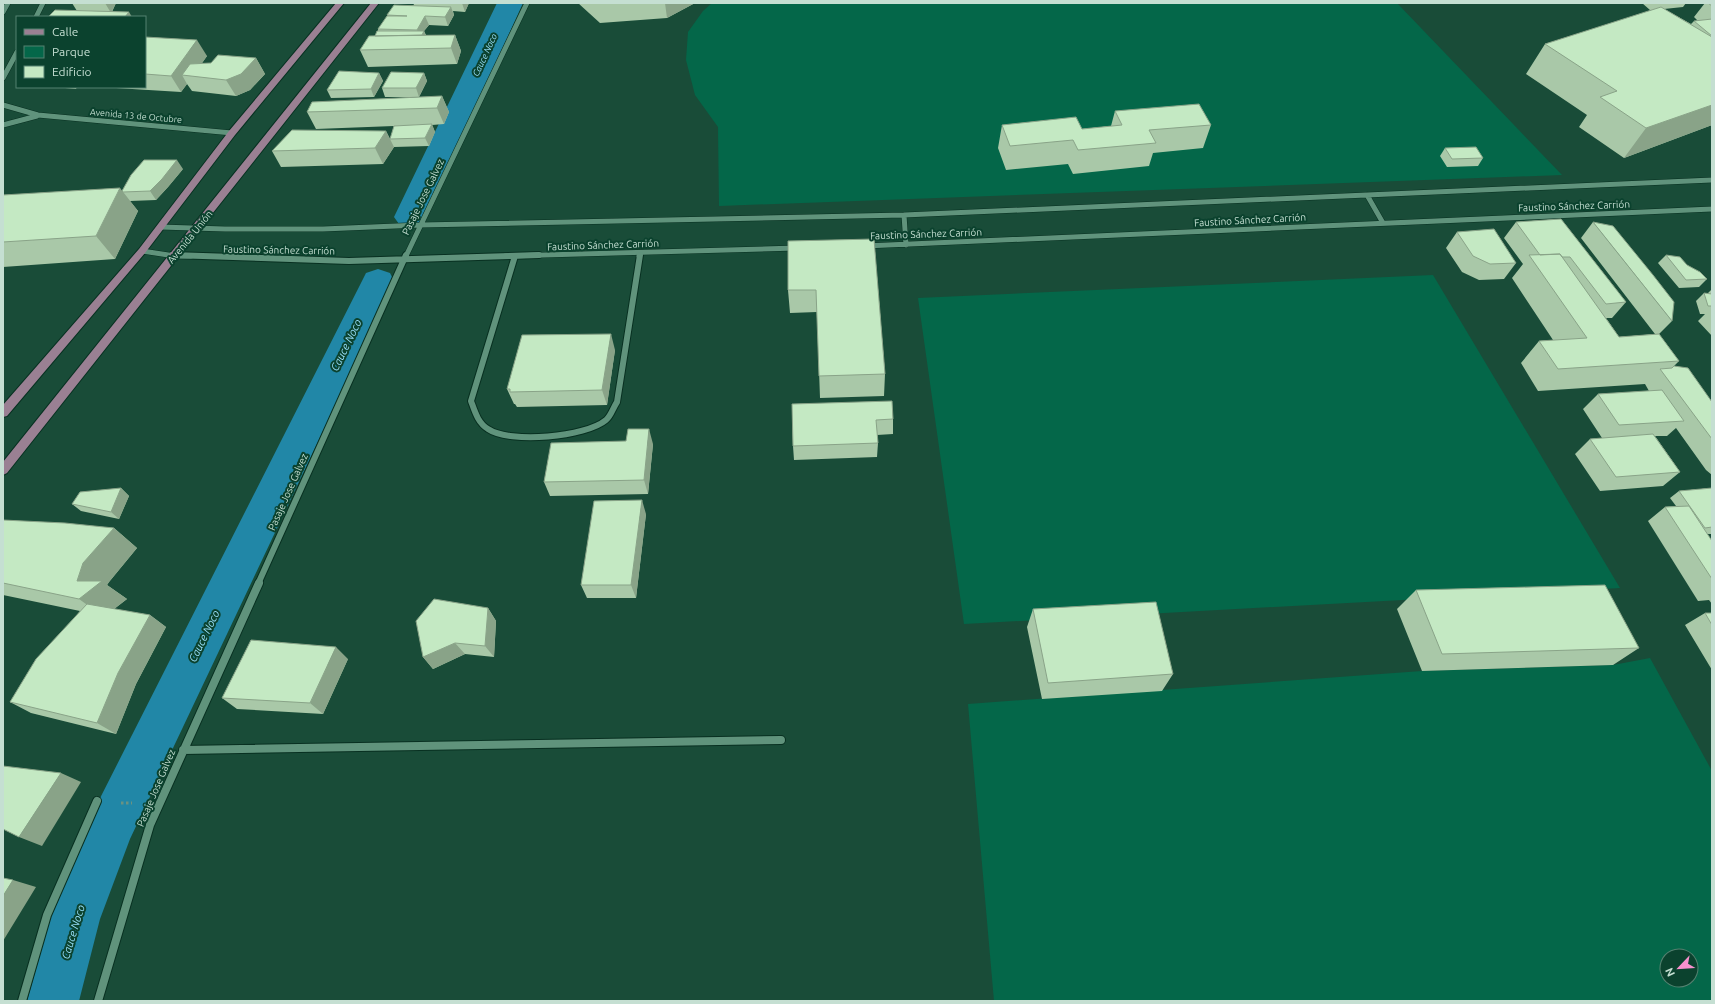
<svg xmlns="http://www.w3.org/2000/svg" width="1715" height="1004" viewBox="0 0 1715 1004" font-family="Ubuntu,sans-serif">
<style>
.green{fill:#046749;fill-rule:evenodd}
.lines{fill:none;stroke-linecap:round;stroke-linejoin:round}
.canal{fill:#2187a7;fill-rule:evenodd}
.minor-far2-casing{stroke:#083021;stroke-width:6}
.minor-far1-casing{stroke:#083021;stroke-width:8}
.minor-casing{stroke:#083021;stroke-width:10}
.major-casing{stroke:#083021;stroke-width:2}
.path{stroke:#6b9282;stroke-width:3;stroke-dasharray:2.5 2.5;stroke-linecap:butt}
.minor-far2{stroke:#60937c;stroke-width:5}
.minor-far1{stroke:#60937c;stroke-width:6}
.minor{stroke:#60937c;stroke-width:8}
.major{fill:#9a8093;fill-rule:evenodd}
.wall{fill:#a9c8a8}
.shaded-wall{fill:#89a388}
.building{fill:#c4e9c3;stroke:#89a388}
.labels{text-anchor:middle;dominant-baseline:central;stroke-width:4;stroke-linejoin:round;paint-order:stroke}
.far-water-label{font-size:9px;font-style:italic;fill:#99dffa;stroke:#0b422e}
.far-street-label{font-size:9px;fill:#c5dfd2;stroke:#0b422e}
.street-label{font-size:10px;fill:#c5dfd2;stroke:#0b422e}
.water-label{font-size:11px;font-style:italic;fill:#99dffa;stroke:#0b422e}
</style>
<rect width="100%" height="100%" fill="#194c38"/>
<path class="green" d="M712,3H1397L1562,175L719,206L718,127L695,95L686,60L688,32L703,11Z
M1433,275L1620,588L964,624L918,298Z
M1650,658L1712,771V1001H994L968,704L1422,671L1613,665ZM1667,956H1691V980H1667Z"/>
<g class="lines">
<path class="canal" d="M497,3H523L426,217L421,224L410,227L399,224L394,217Z
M378,269L390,273L394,281L130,839L100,919L79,1001H27L50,919L93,812L362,281L366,273Z"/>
<defs>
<path id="minor-far2" d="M3,12L8,3
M36,17L43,3
M3,78L17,52
M3,105L38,115L232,133
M3,125L37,116
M1367,195L1383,223
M904,215L906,245
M160,227L225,229H323L420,225L904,215L1712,180
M865,246L1712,209
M142,251L175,256H191
M406,256L527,3
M505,256L797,248
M639,256L640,253"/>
<path id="minor-far1" d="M172,255L349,261L539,255
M515,256L471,401C475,412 478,423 488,429C510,444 586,437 606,420C611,416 613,408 617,402L640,255
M258,584L406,255"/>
<path id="minor" d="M183,750L781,740
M22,1001L47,915L97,801
M98,1001L150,825L259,583"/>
<path id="major" d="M336,3H344L235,135L145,253L7,416L3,417V405L139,249L229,131Z
M371,3H379L7,473L3,475V462Z"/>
</defs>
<use href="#minor-far2" class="minor-far2-casing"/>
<use href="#minor-far1" class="minor-far1-casing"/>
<use href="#minor" class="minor-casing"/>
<use href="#major" class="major-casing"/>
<path class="path" d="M121,803H132"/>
<use href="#minor-far2" class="minor-far2"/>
<use href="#minor-far1" class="minor-far1"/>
<use href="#minor" class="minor"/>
<use href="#major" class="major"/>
</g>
<path class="wall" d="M72,3H116L112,12L77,11Z
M413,3H469L465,12L453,11L454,15L448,26L429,25L424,31L426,35H455L461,51L457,64L368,67L360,50L375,36L378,31V29L388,16L387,15L414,5Z
M578,3H695L667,18L600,23Z
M1642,3H1686L1683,7L1664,9L1691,24L1694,21H1698L1694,17L1705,3H1712V125L1624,158L1579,127L1587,115L1526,74L1545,44L1654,10H1650Z
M145,37L207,56L202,63H211L256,58L265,74L250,90L236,96L192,91L187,84L181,92L116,88L115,87H145Z
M379,73L383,81L374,97L331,98L327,90Z
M424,73L427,81L419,97H385L382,88Z
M54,87H77L76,89Z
M442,96L449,112L444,124L432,125L435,132L429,146L394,147L383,164L281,167L272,151L386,131L390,139L394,126L316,129L307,112Z
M1115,111L1211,125L1203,148L1153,153L1149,166L1073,174L1068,164L1006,170L998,148L1002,125L1082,129L1111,126Z
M1445,148L1483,158L1478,166L1447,167L1440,156Z
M183,169L168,187L156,200L130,201L138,211L115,259L3,267V195L122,191Z
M1561,219L1626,302L1612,318H1606L1619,337L1655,334L1581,238L1593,222L1672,321L1659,334L1679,361L1674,366L1712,402V475L1706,470L1676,428L1667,436H1655L1680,472L1663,486L1600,491L1575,454L1590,439L1602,438L1583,409L1598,394L1649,391L1645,384L1538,391L1521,363L1539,341L1553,340L1512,278L1523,264L1504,238L1516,222Z
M1457,232L1516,263L1504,279L1479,280L1462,272L1446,248Z
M874,239L885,374L884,396L820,398L817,312L790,313L788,290Z
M1666,255L1687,265L1707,279L1699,287L1679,288L1658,263Z
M1712,289V336L1698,321L1705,314H1700L1696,301L1704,293L1707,294Z
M615,350L607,405L517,407L515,404H514L507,389Z
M792,404L893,419V434L877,435L878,443L877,457L794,460L793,446Z
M653,444L648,494L550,496L544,482Z
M121,488L129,496L119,519L81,511L72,504Z
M1712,488V534H1707L1712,541V604L1709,600L1698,601L1648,521L1665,507L1676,506L1670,498L1679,491Z
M646,514L636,598H587L581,585Z
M3,520L114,528L137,548L109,582L107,585L127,599L114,609L150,615L166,627L136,684L116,734L31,713L10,702L80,611L3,595Z
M1416,590L1639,648L1613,665L1422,671L1397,609Z
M488,608L496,621L494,657L465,654L433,669L423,657Z
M1033,609L1173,674L1162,691L1042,699L1027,627Z
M1705,613H1712V670L1685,625Z
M348,659L323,714L237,709L222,698Z"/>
<path class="shaded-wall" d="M105,3H116L111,13Z
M462,3H469L465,12Z
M665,3H695L667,18Z
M451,7L454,15L448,26L445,17Z
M129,12L132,17H125Z
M425,16L429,25L424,31L427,40L420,39L417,30Z
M455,35L461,51L457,64L451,48Z
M197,40L207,56L193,76L182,75L187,84L181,92L171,76Z
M256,58L265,74L250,90L236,96L226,80Z
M379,73L383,81L374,97L371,89Z
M424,73L427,81L419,97L416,88Z
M442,96L449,112L444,124L437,108Z
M1712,105V125L1624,158L1646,128Z
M432,124L435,132L429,146L425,138Z
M386,131L394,147L383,164L375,148Z
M177,160L183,169L168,187L156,200L150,191Z
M120,188L138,211L115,259L96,236Z
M611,334L615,350L607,405L602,390Z
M649,429L653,444L648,494L644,480Z
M121,488L129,496L119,519L111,512Z
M642,500L646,514L636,598L631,585Z
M114,528L137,548L109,582L107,585L127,599L104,617L79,599L77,581L83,563Z
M488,608L496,621L494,657L485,646Z
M150,615L166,627L136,684L116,734L97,723L118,673Z
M455,643L465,654L433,669L423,657Z
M336,647L348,659L323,714L310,703Z
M61,773L81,782L42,846L19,837Z
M13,880L36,887L3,941V896Z"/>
<path class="building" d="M1708,3H1712V6Z
M394,5L451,7L445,17L425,16L417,30L378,29L387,16H407L387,15Z
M1661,7L1712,37V105L1646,128L1600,97L1617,91L1545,44Z
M55,10L129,12L125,17H48Z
M1712,19V36L1694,21Z
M377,31H424L422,35L375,36Z
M455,35L451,48L360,50L369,36Z
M145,37L197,40L171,76L145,74Z
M218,55L256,58L241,74L226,80L182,75L190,64L211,63Z
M339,71L379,73L371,89L327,90Z
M391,72L424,73L416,88H382Z
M442,96L437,108L307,112L312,102Z
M1199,104L1211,125L1149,130L1156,143L1078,150L1073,140L1010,146L1002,125L1076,117L1082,129L1122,125L1115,111Z
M432,124L425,138L390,139L394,126Z
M292,130L386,131L375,148L272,151Z
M1476,147L1483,158L1452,159L1445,148Z
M144,160H177L162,179L150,191L123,192L122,191L131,175Z
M120,188L96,236L3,242V195Z
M1561,219L1626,302L1606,304L1570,257H1562L1560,254L1540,255L1516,222Z
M1593,222L1613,226L1653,275L1674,302L1672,321Z
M1494,229L1516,263L1490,264L1473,256L1457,232Z
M874,239L885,374L819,376L816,290H788V241Z
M1560,254L1619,337L1659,334L1679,361L1558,369L1539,341L1587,338L1529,255Z
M1666,255L1680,257L1687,265L1700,272L1707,279L1686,280Z
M1704,293L1712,294V306H1708Z
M611,334L602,390L510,392V389H507L522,335Z
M1674,366L1688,368L1712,402V439L1660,369L1672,368Z
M1662,390L1684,421L1619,425L1598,394Z
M892,401L893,419L876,420L878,443L793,446L792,404Z
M628,429H649L644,480L544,482L551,443L626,441Z
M1653,434L1680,472L1616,477L1590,439Z
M121,488L111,512L72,504L80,492Z
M1712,488V527L1705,528L1679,491Z
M642,500L631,585H581L594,501Z
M1689,506L1712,541V579L1665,507Z
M3,520L65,523L114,528L83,563L77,581H102L79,599L3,583Z
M1605,585L1639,648L1442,654L1416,590Z
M434,599L488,608L485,646L455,643L423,657L416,621Z
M1156,602L1173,674L1048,683L1033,609Z
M87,604L150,615L118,673L97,723L10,702L36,659Z
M1705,613H1712V625Z
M251,640L336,647L310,703L222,698Z
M3,766L61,773L19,837L3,829Z
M3,878L13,880L3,896Z"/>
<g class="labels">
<g class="far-water-label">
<text transform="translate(485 55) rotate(-65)">Cauce Noco</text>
</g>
<g class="far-street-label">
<text transform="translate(136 116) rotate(5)">Avenida 13 de Octubre</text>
</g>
<g class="street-label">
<text transform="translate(423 197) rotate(-64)">Pasaje Jose Galvez</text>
<text transform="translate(1574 206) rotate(-2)">Faustino Sánchez Carrión</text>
<text transform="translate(1250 220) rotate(-3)">Faustino Sánchez Carrión</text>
<text transform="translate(926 234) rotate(-2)">Faustino Sánchez Carrión</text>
<text transform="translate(190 237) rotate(-51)">Avenida Unión</text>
<text transform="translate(603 245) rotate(-2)">Faustino Sánchez Carrión</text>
<text transform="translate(279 250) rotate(1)">Faustino Sánchez Carrión</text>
<text transform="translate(288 492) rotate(-66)">Pasaje Jose Galvez</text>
<text transform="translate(156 788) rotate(-67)">Pasaje Jose Galvez</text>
</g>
<g class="water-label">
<text transform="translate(346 345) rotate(-64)">Cauce Noco</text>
<text transform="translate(204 636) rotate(-64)">Cauce Noco</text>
<text transform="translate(73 932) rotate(-73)">Cauce Noco</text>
</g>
</g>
<rect width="1715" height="1004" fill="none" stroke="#c5dfd2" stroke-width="8"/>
<rect x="16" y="16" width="130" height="72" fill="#0b422e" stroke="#558170"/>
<rect x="24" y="29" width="20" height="6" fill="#9a8093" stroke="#558170"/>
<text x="52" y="36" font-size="12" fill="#c5dfd2">Calle</text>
<rect x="24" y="46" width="20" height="12" fill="#046749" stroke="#558170"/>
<text x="52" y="56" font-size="12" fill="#c5dfd2">Parque</text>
<rect x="24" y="66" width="20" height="12" fill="#c4e9c3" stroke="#558170"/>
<text x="52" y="76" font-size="12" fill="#c5dfd2">Edificio</text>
<g transform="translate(1679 968) rotate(245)"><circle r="19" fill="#0b422e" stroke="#558170"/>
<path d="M0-3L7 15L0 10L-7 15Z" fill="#f790cd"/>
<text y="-6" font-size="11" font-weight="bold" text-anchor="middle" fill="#c5dfd2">N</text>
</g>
</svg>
